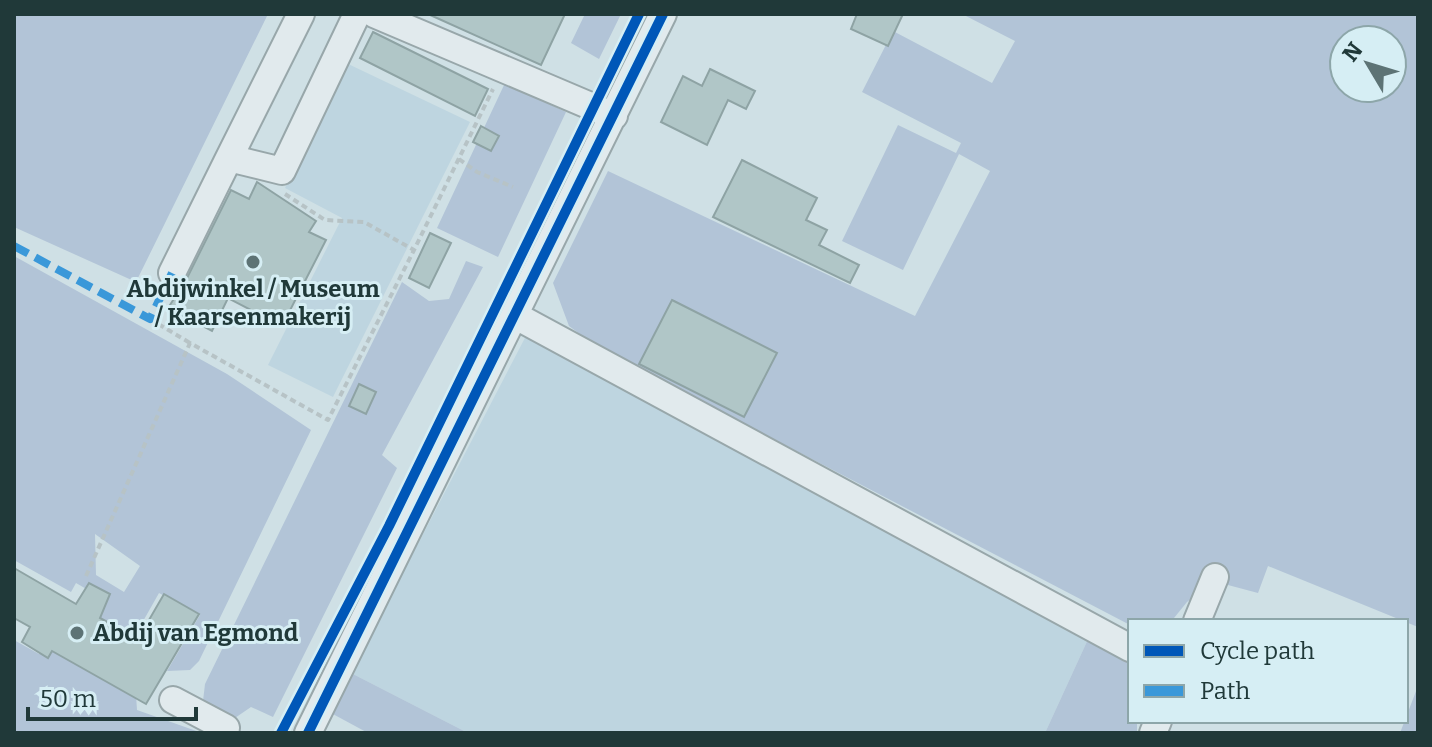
<svg xmlns="http://www.w3.org/2000/svg" width="1432" height="747" viewBox="0 0 1432 747" font-family="Bitter,serif">
<style>
.farmland{fill:#bed5e0}
.green{fill:#b2c4d7;fill-rule:evenodd}
.building{fill:#b0c6c7;stroke:#8ea3a4;stroke-width:2}
.lines{fill:none;stroke-linecap:round;stroke-linejoin:round}
.minor-casing{stroke:#98a7aa;stroke-width:30}
.path{stroke:#b7c3c6;stroke-width:4;stroke-dasharray:6 4;stroke-linecap:butt}
.minor{stroke:#e1eaed;stroke-width:26}
.quiet{stroke:#3a98d9;stroke-width:8;stroke-dasharray:16 8;stroke-linecap:butt}
.cycleway-casing{stroke:#d6eef4;stroke-width:15}
.cycleway{stroke:#0057b8;stroke-width:10}
.poi-dot{fill:#5d7375;stroke:#d6eef4;stroke-width:3}
.labels{text-anchor:middle;dominant-baseline:central;stroke-width:6;stroke-linejoin:round;paint-order:stroke}
.poi-label{font-size:24px;font-weight:bold;fill:#203939;stroke:#d6eef4}
</style>
<rect width="100%" height="100%" fill="#cfe0e5"/>
<path class="farmland" d="M344,62L470,122L333,397L268,365L342,218L285,188Z
M527,334L1089,637L1045,733H468L351,673Z"/>
<path class="green" d="M14,14H268L136,282L14,227Z
M585,14H621L599,59L571,43Z
M962,14H1418V627L1268,566L1258,593L1213,581L1187,602L1174,618L1130,621V625L599,348L569,326L553,283L608,171L915,316L990,171L959,154L903,270L842,241L898,125L956,153L961,143L862,92L893,31L992,83L1015,41ZM1344,40H1392V88H1344Z
M505,83L566,112L498,257L437,228Z
M14,256L227,374L311,430L199,661L190,670L167,671L200,615L159,593L133,639L92,617L102,598L76,583L71,592L14,560ZM95,534L140,566L124,592L96,575Z
M466,261L483,267L382,455L397,468L273,717L251,707L232,720L211,711L203,701L205,684L402,282L429,301L449,299Z
M1089,637C1142,659 1130,669 1130,721H1137V733H1045Z
M14,640L39,654L45,644L136,695L137,710L202,733H14Z
M351,673L468,733H368L331,713Z
M1418,686V733H1400Z"/>
<path class="building" d="M428,14H565L541,65Z
M857,14H903L888,46L851,29Z
M373,32L488,89L475,116L360,58Z
M710,69L755,91L746,109L728,100L707,145L661,122L683,76L702,86Z
M481,126L499,136L491,151L473,142Z
M742,160L817,198L806,220L827,230L819,245L859,265L850,283L713,217Z
M257,182L316,221L309,232L326,240L282,326L228,298L212,331L168,308L186,280L231,190L249,199Z
M430,233L451,243L429,288L409,278Z
M672,300L777,353L744,417L639,364Z
M359,384L376,392L366,414L349,406Z
M14,568L76,604L89,583L110,594L100,618L138,639L164,594L199,614L146,704L52,651L48,658L22,642L30,627L14,618Z"/>
<g class="lines">
<defs>
<path id="minor" d="M301,14L229,158L282,171L357,14
M374,14L614,116
M172,273L229,158
M516,316L1130,648
M1197,621L1215,577
M173,700L226,728
M308,733L663,14
M1153,733L1158,721"/>
</defs>
<use href="#minor" class="minor-casing"/>
<path class="path" d="M459,159L477,172L513,187
M285,194L325,220L364,222L414,250L493,89
M150,319L190,343
M86,576L190,343L328,420L414,250"/>
<use href="#minor" class="minor"/>
<path class="quiet" d="M14,246L150,319L172,273"/>
<defs>
<path id="cycleway" d="M281,733L389,526L639,14
M308,733L663,14"/>
</defs>
<use href="#cycleway" class="cycleway-casing"/>
<use href="#cycleway" class="cycleway"/>
</g>
<g class="poi-dot">
<circle cx="253" cy="262" r="8"/>
<circle cx="77" cy="633" r="8"/>
</g>
<g class="labels">
<g class="poi-label">
<text x="253" y="289">Abdijwinkel / Museum<tspan x="253" dy="28">/ Kaarsenmakerij</tspan></text>
<text x="93" y="633" text-anchor="start">Abdij van Egmond</text>
</g>
</g>
<rect width="1432" height="747" fill="none" stroke="#203939" stroke-width="32"/>
<rect x="1128" y="619" width="280" height="104" fill="#d6eef4" stroke="#8da6a9" stroke-width="2"/>
<rect x="1144" y="645" width="40" height="12" fill="#0057b8" stroke="#8da6a9" stroke-width="2"/>
<text x="1200" y="659" font-size="24" fill="#203939">Cycle path</text>
<rect x="1144" y="685" width="40" height="12" fill="#3a98d9" stroke="#8da6a9" stroke-width="2"/>
<text x="1200" y="699" font-size="24" fill="#203939">Path</text>
<g transform="translate(1368 64) rotate(308)"><circle r="38" fill="#d6eef4" stroke="#8da6a9" stroke-width="2"/>
<path d="M0-6L14 30L0 20L-14 30Z" fill="#5d7375"/>
<text y="-12" font-size="22" font-weight="bold" text-anchor="middle" fill="#203939">N</text>
</g>
<path d="M28 707v12h168v-12" fill="none" stroke="#203939" stroke-width="4"/>
<text x="40" y="707" font-size="24" fill="#203939" stroke="#d6eef4" stroke-width="6" paint-order="stroke">50 m</text>
</svg>
